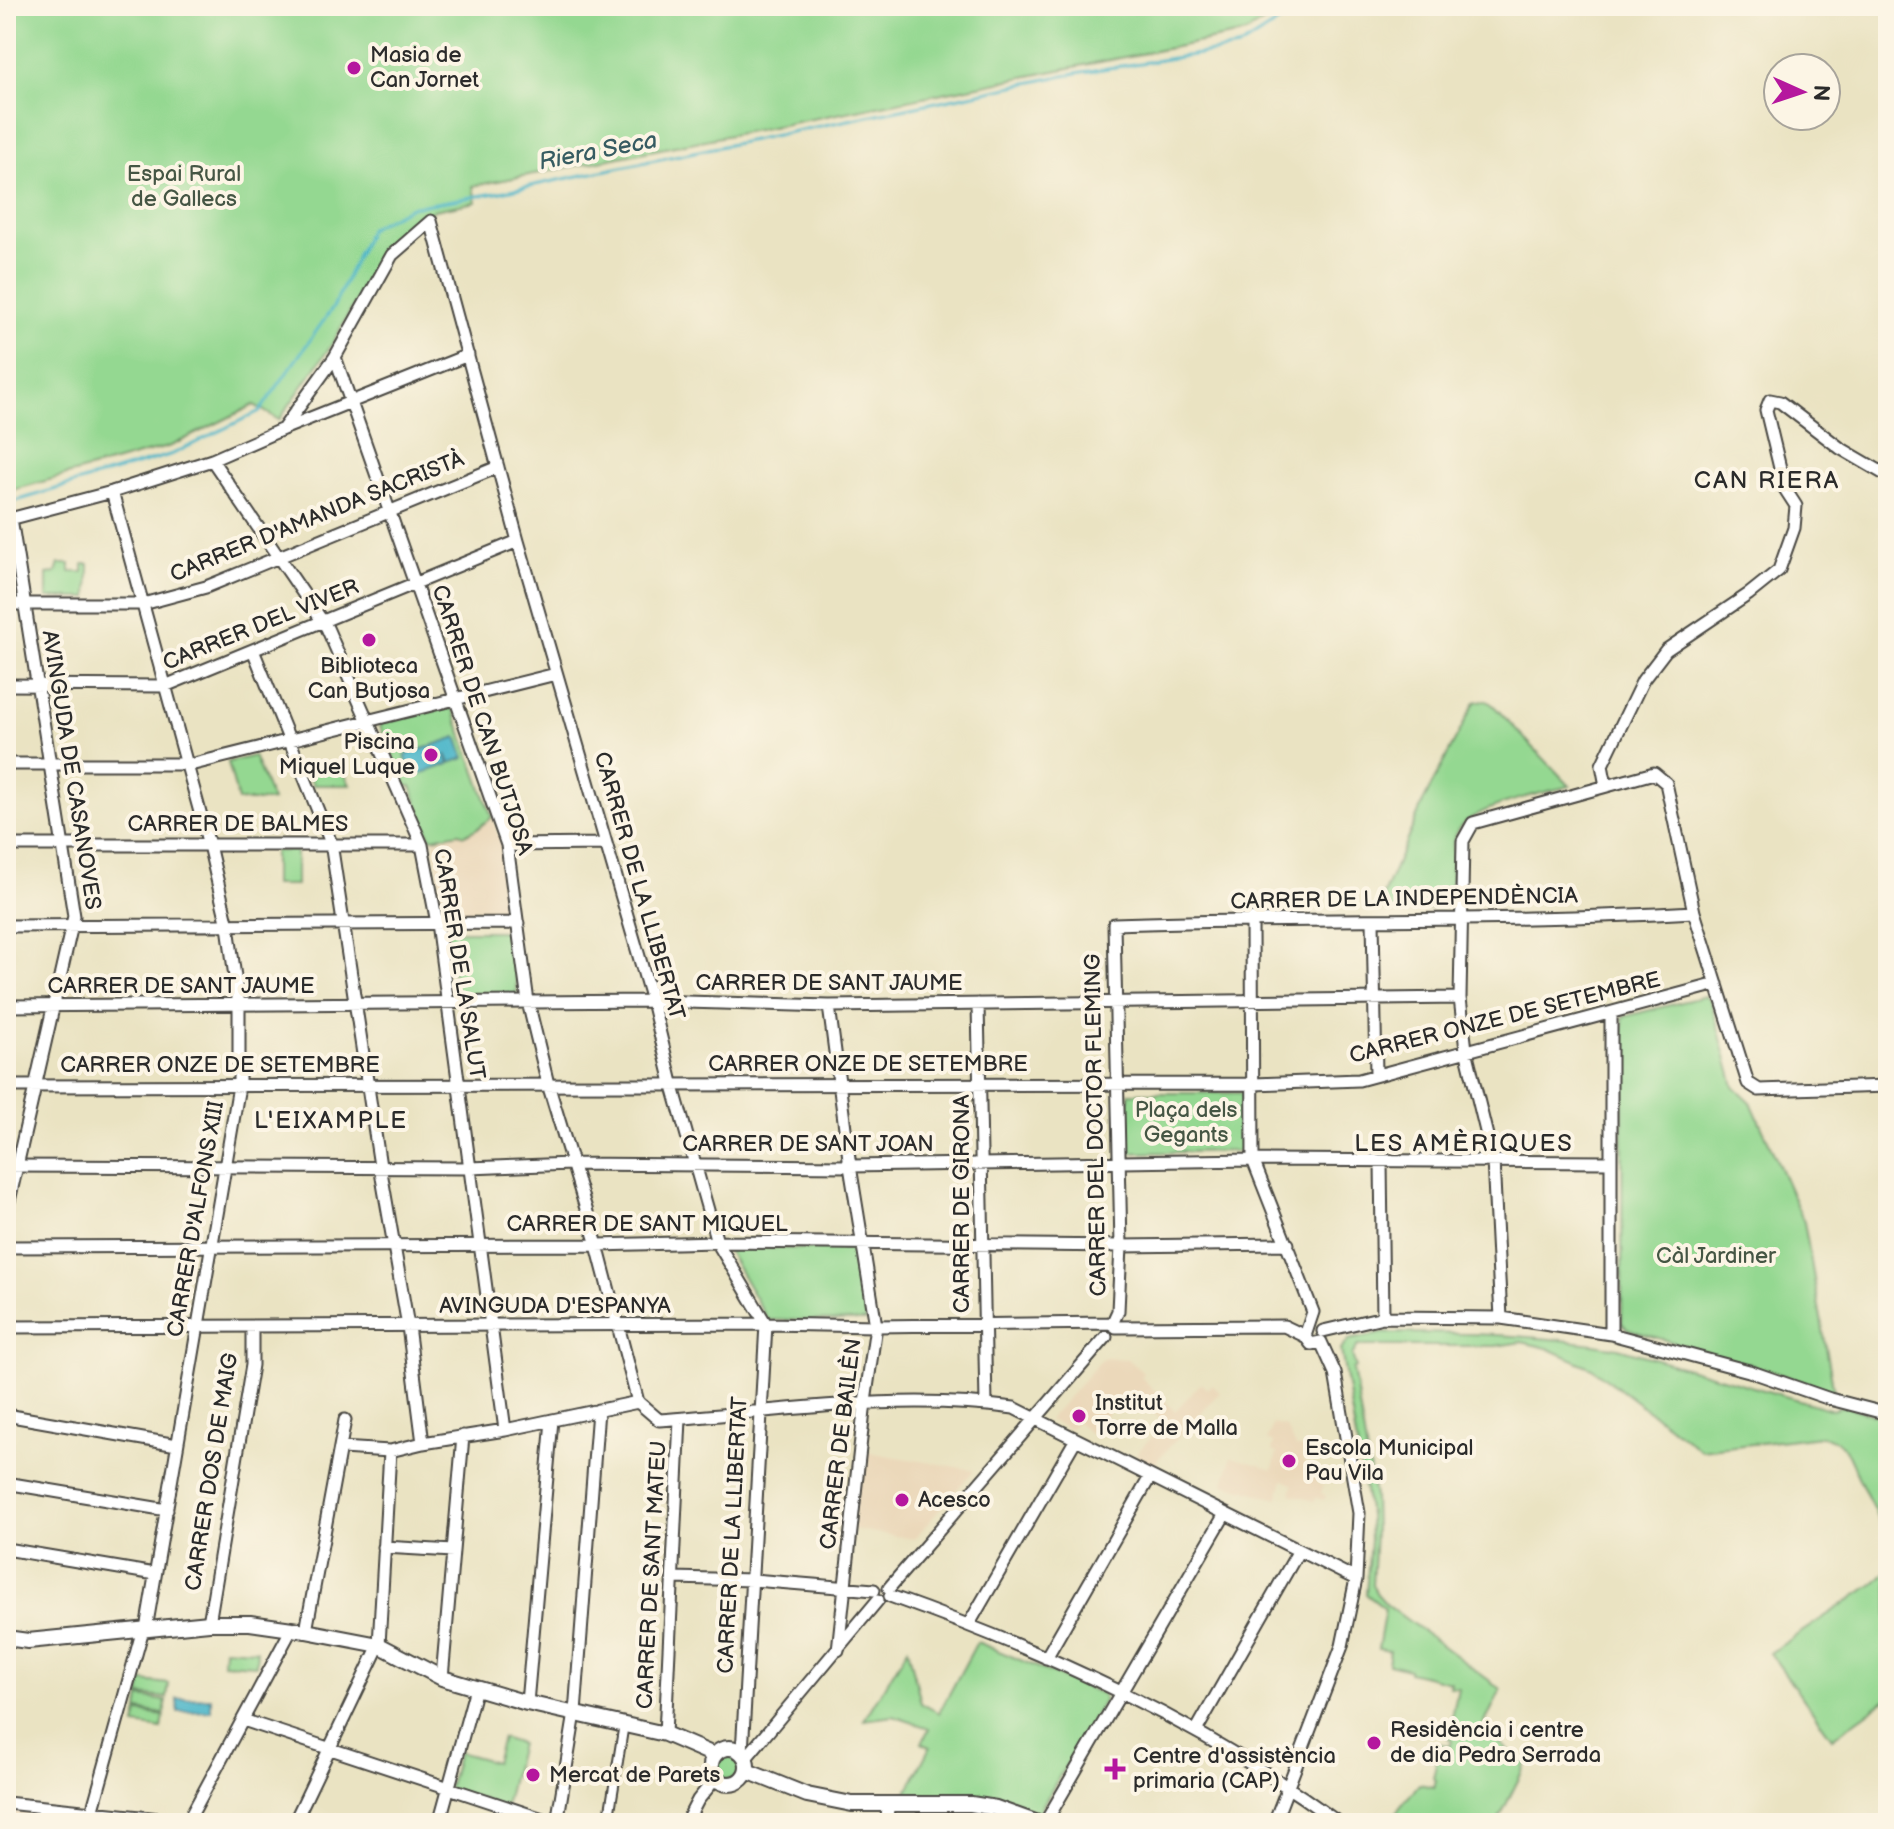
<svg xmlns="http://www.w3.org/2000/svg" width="1894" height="1829" viewBox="0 0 1894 1829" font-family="'Balsamiq Sans',sans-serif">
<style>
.built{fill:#ebd8ba}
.industrial{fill:#cbc3b8}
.green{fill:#94d891;stroke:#60825e;stroke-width:2}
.water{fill:#4cb6c9;stroke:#3c707a;stroke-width:2}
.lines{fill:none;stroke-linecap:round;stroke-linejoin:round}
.stream{stroke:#4cb6c9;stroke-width:3}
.pedestrian-casing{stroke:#484742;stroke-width:12}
.minor-casing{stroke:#484742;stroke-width:15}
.tertiary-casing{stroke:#484742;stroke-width:18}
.pedestrian{stroke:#fff;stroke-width:8}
.minor{stroke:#fff;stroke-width:11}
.tertiary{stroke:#fff;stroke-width:14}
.poi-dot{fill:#b5179e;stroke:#fcf5e5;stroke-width:3}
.labels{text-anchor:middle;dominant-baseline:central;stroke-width:8;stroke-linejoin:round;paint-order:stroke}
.poi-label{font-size:22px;fill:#2b2b2b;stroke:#fcf5e5;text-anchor:start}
.park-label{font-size:22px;fill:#455644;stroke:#fcf5e5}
.street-label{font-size:22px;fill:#2b2b2b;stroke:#fcf5e5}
.water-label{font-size:24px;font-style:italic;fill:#375c62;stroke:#fcf5e5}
.neighbourhood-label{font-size:24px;letter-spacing:2px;fill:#2b2b2b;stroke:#fcf5e5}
</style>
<rect width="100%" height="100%" fill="#fcf5e5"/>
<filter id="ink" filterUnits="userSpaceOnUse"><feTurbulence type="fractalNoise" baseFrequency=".0125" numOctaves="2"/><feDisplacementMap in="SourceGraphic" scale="16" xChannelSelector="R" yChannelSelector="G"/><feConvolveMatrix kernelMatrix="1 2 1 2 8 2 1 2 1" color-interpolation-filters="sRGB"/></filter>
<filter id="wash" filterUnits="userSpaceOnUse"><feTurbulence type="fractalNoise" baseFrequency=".006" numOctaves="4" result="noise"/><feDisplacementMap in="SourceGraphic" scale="32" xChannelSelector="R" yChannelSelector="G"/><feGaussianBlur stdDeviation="1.8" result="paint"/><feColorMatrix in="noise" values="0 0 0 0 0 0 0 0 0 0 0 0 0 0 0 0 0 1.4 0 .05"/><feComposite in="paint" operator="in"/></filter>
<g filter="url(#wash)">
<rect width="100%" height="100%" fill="#eae3c2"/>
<path class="built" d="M492,817L504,853L508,913L505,918L448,919L445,916L433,838L459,833Z
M1103,1358L1128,1359L1143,1373L1141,1377L1175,1411L1201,1383L1207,1389L1212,1384L1220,1392L1150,1468L1136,1454L1164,1422L1127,1390L1090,1434L1077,1421L1069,1429L1048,1420Z
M1273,1424L1286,1427L1296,1447L1305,1449L1302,1456L1305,1466L1320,1469L1316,1483L1323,1486L1321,1493L1326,1496L1324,1500L1316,1498L1314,1501L1291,1494L1293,1484L1283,1480L1277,1499L1224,1484L1231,1457L1273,1469L1277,1453L1272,1451L1274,1443L1267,1440Z
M861,1451L974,1470L914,1539L853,1529Z
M6,1811L101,1820L100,1823H6Z"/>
<path class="industrial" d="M944,1808L992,1814L1018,1823H894L897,1813Z"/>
<path class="green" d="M6,6H1289L1246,33L473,186L476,202L434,210L385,249L332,344L279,420L254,405L171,446L6,492Z
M59,564H70V572H83V564H89L88,598H47V574L56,573Z
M1485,700L1493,705L1570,786C1543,793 1460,808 1454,838C1450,858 1452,881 1451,901L1440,909H1377L1425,798L1475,702Z
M447,708L453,709L492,817L478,828L465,835L459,833L433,838L430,837L411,786H406L380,726L382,723Z
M254,756L272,801H238L228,762Z
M306,766H341L350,785H313Z
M274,851H296V885H274Z
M448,931H513L517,996L456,994Z
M1705,996L1711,1002L1734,1086L1751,1102L1804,1222L1834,1392L1749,1364L1630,1330L1622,1323L1623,1017Z
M1129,1093H1243V1151L1129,1153Z
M726,1248L857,1249L866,1321L768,1320Z
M1384,1333C1465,1333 1537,1334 1618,1348L1833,1410L1845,1406L1888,1419V1540L1846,1451L1837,1441L1821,1436L1701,1450L1592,1368L1547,1348L1522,1342L1496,1346H1358L1352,1355L1356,1367L1353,1369L1374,1497L1375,1532L1372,1585L1377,1594L1387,1605L1501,1689L1482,1729L1526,1764L1497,1823H1409L1396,1812L1419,1784L1434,1787L1436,1780L1433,1778L1440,1744L1450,1746L1452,1739L1448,1738L1458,1688L1449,1687L1450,1682L1409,1672V1669L1388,1664L1390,1651L1378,1649L1385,1609L1366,1594L1370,1540L1369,1515L1341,1350L1349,1340Z
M1888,1570V1698L1832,1738L1770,1653L1875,1583Z
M977,1642L1102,1694L1104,1700L1040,1810L1036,1812L1003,1800L905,1795L930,1747L922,1743L929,1728L893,1716L864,1720L908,1648L921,1703L939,1713Z
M224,1648L257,1650L256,1665L223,1663Z
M142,1681L169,1684L167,1698L140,1695Z
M140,1697L166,1701L164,1714L138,1710Z
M138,1712L164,1716L162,1729L135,1725Z
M502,1738L520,1744L505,1807L448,1789L458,1752L495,1762Z
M715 1766a14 14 0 1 1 28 0a14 14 0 1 1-28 0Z"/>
<path class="water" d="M457,737L465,758L450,763L446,754L449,764L412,777L405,755Z
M211,1698V1711L178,1712L177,1699Z"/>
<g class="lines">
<path class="stream" d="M6,504L173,454L260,411L334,306L370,228L411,207L496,193L1076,73L1238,48L1304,6"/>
</g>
</g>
<g filter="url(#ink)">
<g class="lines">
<defs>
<path id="pedestrian" d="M608,1823L624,1724"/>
<path id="minor" d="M335,357L507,845L528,1002L548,1084L597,1245L638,1402L659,1420C777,1412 896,1392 1014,1408L1356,1579
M283,429L468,355
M212,460L327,628L422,845L437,923L505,1430
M112,492L209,845L228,926L239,1006V1086L146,1629
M6,520L112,492L212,460L283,429L335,357L392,255L431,221L518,541L652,1001L672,1083L717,1242L766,1324L742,1753
M6,604H143L206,587L498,467
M253,650L331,843L380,1166L408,1326L423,1443
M6,685L165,686L518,541
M6,764H194L556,674
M1606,786L1602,765L1643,680L1666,650L1749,594L1779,570L1794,528L1796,506L1785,489L1766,410L1770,400L1780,402L1840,448L1888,476
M6,845H422
M507,845L605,844
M1252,919L1253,1160L1313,1312L1305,1336
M1373,921L1376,1074
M6,926L518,923
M978,1004L986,1404
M6,1006L652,1001L829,1006L1460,998
M829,1006L850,1166L876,1326L865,1402L838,1650
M1611,1013V1334
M6,1086L1254,1084L1359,1080L1717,984
M1381,1162L1383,1317
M6,1166L470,1168L571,1164L850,1166L1253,1160L1610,1162
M6,1214L74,916L11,518
M6,1247L597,1245L717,1242L1121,1246L1288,1244
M1501,1318L1493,1160L1466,1050L1460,998L1463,841L1473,823L1654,773L1666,783L1694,912L1748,1083L1759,1090L1888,1086
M1112,1324L1118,1311L1121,1246L1114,924C1307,917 1501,923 1694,912
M6,1327L766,1324L876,1326L1110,1323L1116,1327
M1116,1327L1284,1326L1305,1336L1311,1344L1321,1342
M1323,1331L1383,1317L1501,1318L1611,1334L1749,1371L1830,1399L1888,1414
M6,1415L177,1445
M341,1448L390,1451L423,1443L505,1430L638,1402
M6,1483L167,1510
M384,1547L453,1551
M6,1549L155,1574
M673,1578L753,1580L874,1590
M889,1588L1106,1337
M890,1596C1050,1653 1201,1722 1339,1823
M209,1623L252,1365V1327
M969,1624L1076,1439
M306,1631L345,1420
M1046,1658L1150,1477
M442,1678L463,1436
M527,1703L552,1420
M243,1720L555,1823
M1196,1731L1298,1552
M665,1734L680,1419
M746,1758L878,1600
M6,1803L198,1823
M92,1812L143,1629
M187,1823L291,1630
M294,1823L379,1645L390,1451
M439,1823L476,1688
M557,1823L575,1713L598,1410
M686,1823L698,1800L715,1779
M886,1823L889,1803
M1045,1823L1225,1514
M1274,1823L1342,1646L1356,1579L1359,1513L1335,1373L1321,1342"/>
<path id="tertiary" d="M6,1638L28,1641L209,1623H250L306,1631L379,1645L442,1678L527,1703L665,1734L714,1755
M711 1766a18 18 0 1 1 36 0a18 18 0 1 1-36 0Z
M747,1771L807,1795L852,1804H971L996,1808L1038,1823"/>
</defs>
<use href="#pedestrian" class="pedestrian-casing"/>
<use href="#minor" class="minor-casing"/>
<use href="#tertiary" class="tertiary-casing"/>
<use href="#pedestrian" class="pedestrian"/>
<use href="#minor" class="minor"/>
<use href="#tertiary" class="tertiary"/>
</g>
</g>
<g class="poi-dot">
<circle cx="354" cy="68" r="8"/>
<circle cx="369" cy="640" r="8"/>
<circle cx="431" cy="755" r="8"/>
<circle cx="1079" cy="1416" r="8"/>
<circle cx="1289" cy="1461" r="8"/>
<circle cx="902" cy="1500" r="8"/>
<circle cx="1374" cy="1743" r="8"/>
<path d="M1111 1757h8v8h8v8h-8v8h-8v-8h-8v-8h8z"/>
<circle cx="533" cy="1775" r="8"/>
</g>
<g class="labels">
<g class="poi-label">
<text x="370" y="55">Masia de<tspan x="370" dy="25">Can Jornet</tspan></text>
<text x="369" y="666" text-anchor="middle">Biblioteca<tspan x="369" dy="25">Can Butjosa</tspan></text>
<text x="415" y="742" text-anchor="end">Piscina<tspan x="415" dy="25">Miquel Luque</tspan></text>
<text x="1095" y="1403">Institut<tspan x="1095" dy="25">Torre de Malla</tspan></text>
<text x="1305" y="1448">Escola Municipal<tspan x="1305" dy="25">Pau Vila</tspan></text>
<text x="918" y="1500">Acesco</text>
<text x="1390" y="1730">Residència i centre<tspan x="1390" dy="25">de dia Pedra Serrada</tspan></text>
<text x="1133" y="1756">Centre d'assistència<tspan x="1133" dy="25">primaria (CAP)</tspan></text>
<text x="549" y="1775">Mercat de Parets</text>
</g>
<g class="park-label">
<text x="184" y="174">Espai Rural<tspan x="184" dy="25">de Gallecs</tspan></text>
<text x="1186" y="1110">Plaça dels<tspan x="1186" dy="25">Gegants</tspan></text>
<text x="1716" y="1256">Càl Jardiner</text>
</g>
<g class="street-label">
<text transform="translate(317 517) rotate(-22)">CARRER D'AMANDA SACRISTÀ</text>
<text transform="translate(261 625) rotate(-22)">CARRER DEL VIVER</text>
<text transform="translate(482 720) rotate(72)">CARRER DE CAN BUTJOSA</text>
<text transform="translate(71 770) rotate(81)">AVINGUDA DE CASANOVES</text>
<text x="238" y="824">CARRER DE BALMES</text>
<text transform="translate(639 886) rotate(74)">CARRER DE LA LLIBERTAT</text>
<text transform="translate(1404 899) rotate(-1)">CARRER DE LA INDEPENDÈNCIA</text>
<text transform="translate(459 964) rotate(81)">CARRER DE LA SALUT</text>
<text x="829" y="983">CARRER DE SANT JAUME</text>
<text x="181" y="986">CARRER DE SANT JAUME</text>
<text transform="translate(1505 1018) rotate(-14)">CARRER ONZE DE SETEMBRE</text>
<text x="868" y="1064">CARRER ONZE DE SETEMBRE</text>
<text x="220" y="1065">CARRER ONZE DE SETEMBRE</text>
<text transform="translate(1096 1125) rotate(-91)">CARRER DEL DOCTOR FLEMING</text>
<text x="808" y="1144">CARRER DE SANT JOAN</text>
<text transform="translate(962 1204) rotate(-90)">CARRER DE GIRONA</text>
<text transform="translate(196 1219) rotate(-80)">CARRER D'ALFONS XIII</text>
<text x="647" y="1224">CARRER DE SANT MIQUEL</text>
<text x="555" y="1306">AVINGUDA D'ESPANYA</text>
<text transform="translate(841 1444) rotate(-83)">CARRER DE BAILÈN</text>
<text transform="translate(212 1472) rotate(-81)">CARRER DOS DE MAIG</text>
<text transform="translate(733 1535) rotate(-87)">CARRER DE LA LLIBERTAT</text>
<text transform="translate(652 1575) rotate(-87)">CARRER DE SANT MATEU</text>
</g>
<g class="water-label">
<text transform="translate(598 151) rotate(-11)">Riera Seca</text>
</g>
<g class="neighbourhood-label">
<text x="1767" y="480">CAN RIERA</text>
<text x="331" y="1120">L'EIXAMPLE</text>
<text x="1464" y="1143">LES AMÈRIQUES</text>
</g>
</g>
<rect width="1894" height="1829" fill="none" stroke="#fcf5e5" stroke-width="32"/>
<g transform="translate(1802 92) rotate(93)"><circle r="38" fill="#fcf5e5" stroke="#a8a49b" stroke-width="2"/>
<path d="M0-6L14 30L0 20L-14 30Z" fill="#b5179e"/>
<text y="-12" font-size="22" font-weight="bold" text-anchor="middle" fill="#2b2b2b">N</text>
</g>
</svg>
